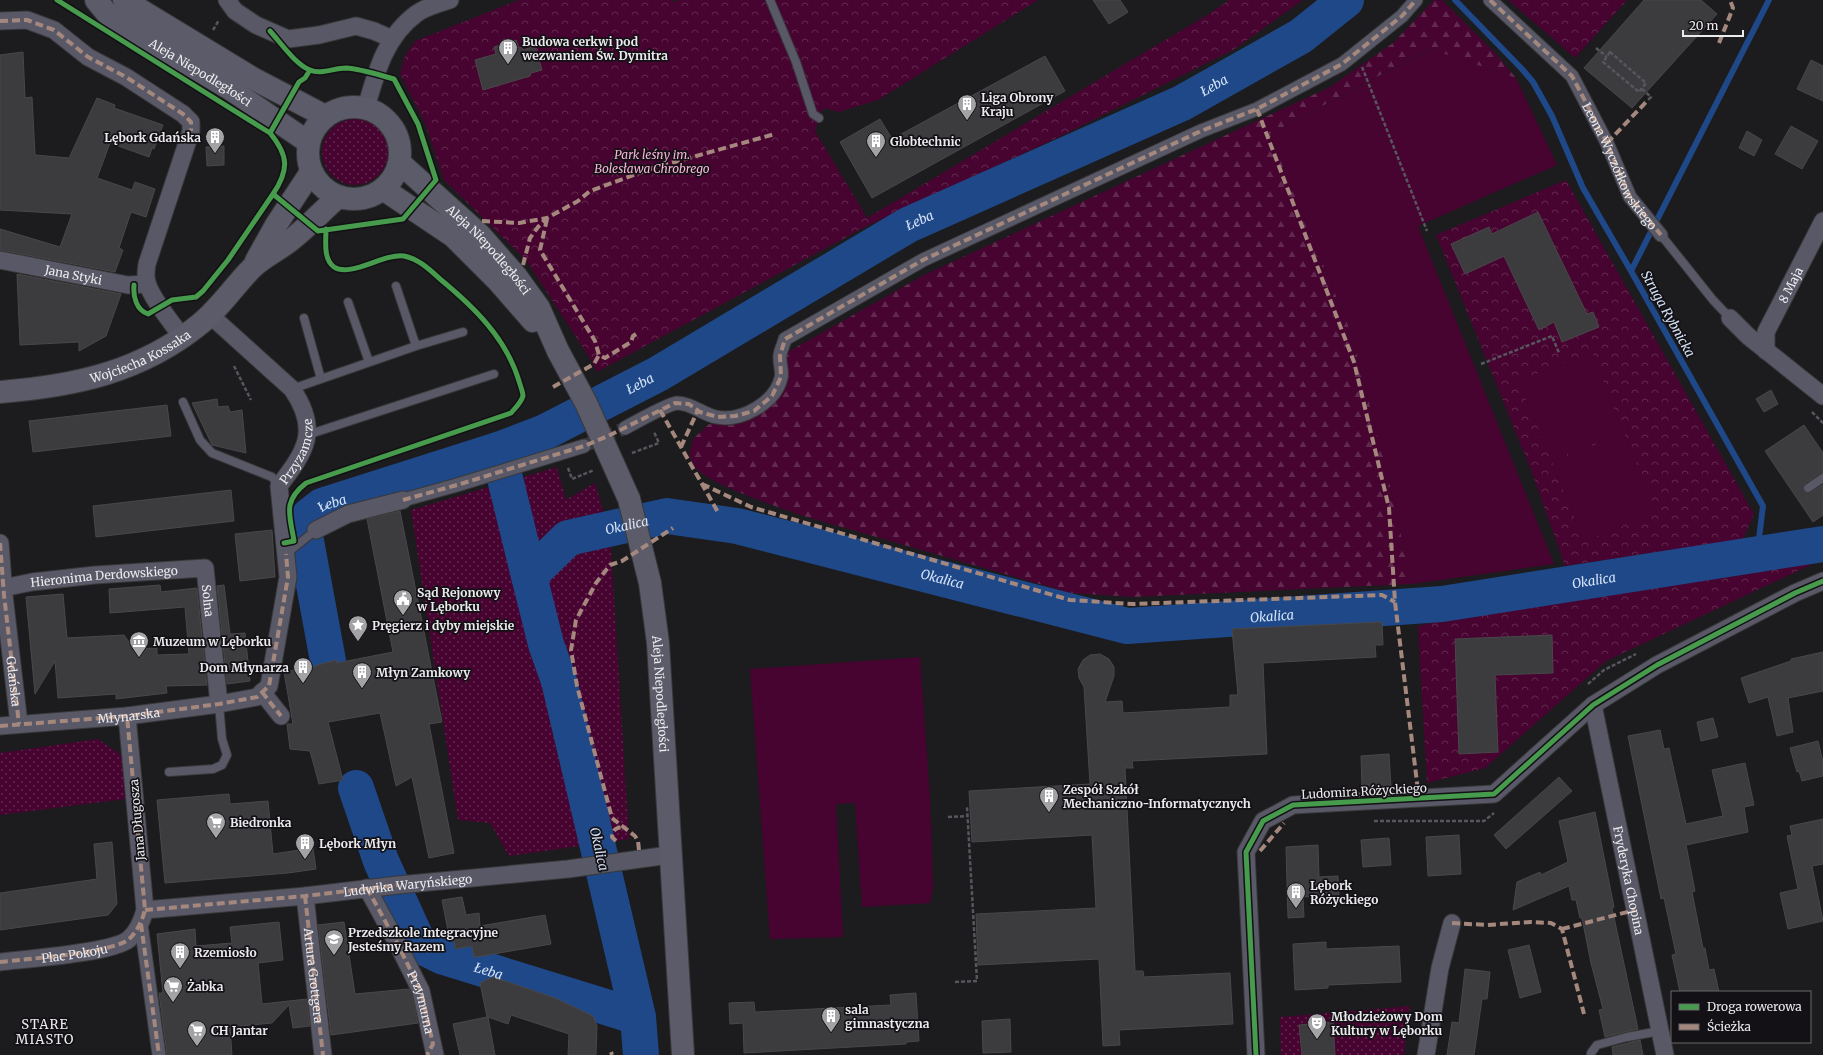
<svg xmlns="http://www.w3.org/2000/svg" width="1823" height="1055" viewBox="0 0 1823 1055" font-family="Merriweather,serif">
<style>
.grass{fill:url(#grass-dots)}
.forest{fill:url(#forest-firs)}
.park{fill:url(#park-crowns)}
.pitch{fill:#470431}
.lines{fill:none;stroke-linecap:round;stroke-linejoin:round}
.stream{stroke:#1e4888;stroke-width:6}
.river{stroke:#1e4888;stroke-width:36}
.building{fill:#3c3b3e;stroke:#494749}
.pedestrian-tunnel{stroke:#3b3a3c;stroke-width:13;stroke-dasharray:13 6;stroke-linecap:butt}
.service-casing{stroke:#39383a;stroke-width:10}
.pedestrian-casing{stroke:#39383a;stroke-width:15}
.minor-casing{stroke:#39383a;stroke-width:19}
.secondary-casing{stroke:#39383a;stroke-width:24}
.path{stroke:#57565f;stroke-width:2.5;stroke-dasharray:4 2;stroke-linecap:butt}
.service{stroke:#585867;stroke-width:8}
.pedestrian{stroke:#585867;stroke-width:13}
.minor{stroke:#585867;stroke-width:17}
.secondary{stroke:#5b5b6a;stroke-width:22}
.secondary-bridge-casing{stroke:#39383a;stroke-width:24;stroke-linecap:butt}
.secondary-bridge{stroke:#5b5b6a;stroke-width:22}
.quiet{stroke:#a5887d;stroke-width:4;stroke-dasharray:8 4;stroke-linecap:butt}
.cycleway-casing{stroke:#131115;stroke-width:8}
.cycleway{stroke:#469c4c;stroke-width:5}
.labels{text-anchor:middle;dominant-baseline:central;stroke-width:3.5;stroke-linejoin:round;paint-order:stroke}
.poi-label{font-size:12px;font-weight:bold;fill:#ebeaed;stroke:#131115;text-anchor:start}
.street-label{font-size:12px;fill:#ebeaed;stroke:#131115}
.park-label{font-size:12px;font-style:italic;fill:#fbb4d8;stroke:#131115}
.water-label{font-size:13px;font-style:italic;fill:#d5e3f7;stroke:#131115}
.neighbourhood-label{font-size:13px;letter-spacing:1px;fill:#ebeaed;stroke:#131115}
</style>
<defs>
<pattern id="grass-dots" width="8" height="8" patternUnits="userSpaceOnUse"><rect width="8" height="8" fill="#470431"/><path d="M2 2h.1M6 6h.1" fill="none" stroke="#62294f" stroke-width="1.8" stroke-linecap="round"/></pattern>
<pattern id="forest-firs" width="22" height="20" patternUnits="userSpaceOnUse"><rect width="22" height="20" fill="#470431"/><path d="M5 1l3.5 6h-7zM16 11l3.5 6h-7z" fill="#62294f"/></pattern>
<pattern id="park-crowns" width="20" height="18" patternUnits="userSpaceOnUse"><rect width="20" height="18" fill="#470431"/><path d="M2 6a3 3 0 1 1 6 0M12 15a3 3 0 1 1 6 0" fill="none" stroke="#62294f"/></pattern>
</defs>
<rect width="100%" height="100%" fill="#1c1b1d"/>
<path class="grass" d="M322 152a33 33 0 1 1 66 0a33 33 0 1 1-66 0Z
M557,467L566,500L595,483L610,535L629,839L509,856L490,823L458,820L411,510Z
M98,739L124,757L125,799L0,815V753Z
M1410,1006L1404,1055H1281L1280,1017Z"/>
<path class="forest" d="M1434,0H1442L1496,54L1516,78L1429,49L1270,134L1351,332L1387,472L1412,584L1133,597L1071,593L800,515C777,506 709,485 695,467C693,464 691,459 689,456L693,439L709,424C716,424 724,425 731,425C766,421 793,387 786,353L924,275L1330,87L1393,43Z"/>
<path class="park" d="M519,0H671L672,2L680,0H1038L878,100L839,112L823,108L815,131L867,218L1209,14L1229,0H1303L1233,50L1061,136L865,227L597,372L589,357L526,260L444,180L425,123L400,74L405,56L415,41Z
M1508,0H1627L1575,58Z
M1566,180L1754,514L1743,539L1565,566L1531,470L1436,235Z
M1823,553V559L1606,661L1485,768L1427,783L1418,626L1512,605Z"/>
<path class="pitch" d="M1430,49L1516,78L1557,165L1418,226L1554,564L1412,584L1387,472L1351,332L1270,134Z
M1592,352L1623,432L1552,460L1518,381Z
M1624,433L1657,512L1584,541L1552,462Z
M920,657L930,797L933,887L930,903L862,907L855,803L836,804L843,937L770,939L750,669Z"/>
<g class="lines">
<path class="stream" d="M1455,0L1522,69L1533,82L1552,116L1583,188L1631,271
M1757,555L1763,506L1631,271L1769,0"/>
<g class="river">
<path d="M498,450L529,576"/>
<path id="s1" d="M328,661L304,530L309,516L322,506L498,450L545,432L658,374L908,225L1182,103L1301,36L1346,0"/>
<path id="s2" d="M356,788L381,861L416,938L425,948L441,956L638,1017L641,1055"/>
<path id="s3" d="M638,1017L559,681L546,644L529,576L568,538L667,516L737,526L1127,626L1442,604L1823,544"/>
</g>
</g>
<path class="building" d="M1093,0H1120L1128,12L1109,24Z
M1644,0H1701L1717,14L1632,108L1584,68Z
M516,40L519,48L522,47L523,50L535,46L542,70L531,73L530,76L483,90L475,60L496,54L494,47Z
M23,52L25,98L32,97L35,155L69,158L97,98L115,105L114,108L163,125L154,149L152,148L149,157L110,143L97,178L132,190L135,182L155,189L146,217L131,212L119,248L123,250L115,272L0,250V229L60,247L72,214L0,210V55Z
M1045,56L1065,91L872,198L840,142L880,119L892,139Z
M1811,60L1823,66V101L1797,89Z
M1791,126L1818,141L1802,169L1775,154Z
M1747,131L1762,140L1754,156L1739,148Z
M224,146V165L207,166L206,147Z
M1538,212L1587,314L1593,312L1599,327L1562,342L1554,322L1539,330L1504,256L1465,274L1451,244L1489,227L1492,234Z
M17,274L121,294L106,336L79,351V342L20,345Z
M1771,390L1778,404L1764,412L1756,399Z
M217,399L218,407L228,406L230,412L242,410L246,453L212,445L192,403Z
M167,405L171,436L33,452L29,421Z
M1804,425L1823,453V473L1805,483L1803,488L1804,491L1809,493L1823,485V515L1813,522L1765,451Z
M231,490L234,521L96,537L93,506Z
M400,511L442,722L429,724L454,853L429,858L412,777L396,786L380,713L328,722L343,780L319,784L310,751L290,749L287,724H293L284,672L317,666V665L337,660V663L393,652L367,519Z
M272,530L275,577L240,581L235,534Z
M160,585L161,592L197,588L207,685L166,686L167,693L116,699V694L58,698L55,661L35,694L26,597L63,594L67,638L124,635L134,649L157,648V655L189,654L185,607L110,613L109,589Z
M224,585L230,634L245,633L250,681L227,684L217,586Z
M1382,622L1383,645H1375L1376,657L1263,663L1267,754L1132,761L1133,768H1125L1135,971H1143L1144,977L1230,973L1233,1024L1119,1030L1120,1045L1103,1046L1099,959L978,965L976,914L1096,908L1092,835L972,842L969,791L1090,784L1084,687L1079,678L1078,669L1083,660L1090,655L1100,654L1109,659L1114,667V676L1105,702L1122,701L1123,713L1230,707V695H1238L1232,629Z
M1552,635L1553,673L1495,675L1498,752L1459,754L1455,639Z
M1823,652V691L1788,698L1793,732L1777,736L1768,697L1749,703L1741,678L1791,661V659Z
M1713,718L1718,737L1701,741L1697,722Z
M1660,730L1664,749L1669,748L1686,824L1723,816L1712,770L1745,763L1754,805L1744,807L1748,832L1686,845L1695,891L1692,892L1703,948H1705L1709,970L1714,969L1719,992H1680L1672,955L1676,954L1664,898L1661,899L1628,736Z
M1818,741L1823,762V776L1802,781L1799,771L1797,772L1790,748Z
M1389,754L1391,787L1362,788L1361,756Z
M1559,777L1572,791L1506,849L1494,835Z
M229,794L230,804L268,801L273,854L313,848L316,869L288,873L165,883L157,800Z
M1595,812L1614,907L1612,908L1638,1029L1605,1037L1599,1010L1603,1009L1591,963L1582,918H1580L1576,900H1572L1569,886L1513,910L1517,882L1540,872L1541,875L1568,862L1559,821Z
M1823,819V864L1812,866L1823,921L1788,929L1780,893L1798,889L1787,836L1792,835L1790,826Z
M1459,835L1461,874L1428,876L1426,837Z
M1389,838L1391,865L1363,867L1361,840Z
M112,842L117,904L108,915L0,930V893L97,879L94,844Z
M1318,845L1319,877L1338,876L1339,895L1303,897L1304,917L1288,918L1286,847Z
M462,897L466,915L479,913L480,926L545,915L551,944L482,956L474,957L472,946L455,949L454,940L450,941L442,900Z
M279,922L283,960L258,963L262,1004L307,999L310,1026L293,1028L289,1005L272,1023L230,1027L232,1055H167L159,993H163L157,934L195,929L196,946L232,943L230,927Z
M344,922L355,994L409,989L412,994L418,1023L331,1035L318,925Z
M1326,942V949L1399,946L1401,982L1328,985V988L1295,990L1293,944Z
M1529,945L1541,992L1520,998L1508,950Z
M1465,969L1490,972L1487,999H1482L1474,1055H1447L1452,1022L1459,1023Z
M493,977L555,998L593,1016L597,1026L596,1055H568L569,1034L511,1015L508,1024L488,1017L495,1055H460L453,1024L487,1017L480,983Z
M916,993L919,1041L906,1042V1044L744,1053L743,1023L730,1024L729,1003L754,1002L755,1012L891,1005L890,995Z
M1010,1019L1011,1052L983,1053L982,1021Z
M1333,1022L1335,1055H1302L1299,1025Z
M1640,1040L1643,1055H1613L1612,1047Z"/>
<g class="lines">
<path class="pedestrian-tunnel" d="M584,446L625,428"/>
<defs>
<path id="service" d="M770,0L796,62L813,114L819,118
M1661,235L1713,300L1730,318
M396,286L416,346
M348,302L369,362
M304,318L321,379
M292,389L416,346L463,332
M183,402L200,440L212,453L272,477L279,486
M307,435L494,374
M1808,488L1823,478
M286,554L316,530
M169,772L213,769L222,765L227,755L222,739L219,704
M1591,1055V1053L1597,1045L1627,1037L1660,1031"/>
<path id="pedestrian" d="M1490,0L1572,76L1607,143L1630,197L1661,235
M625,428C634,423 669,404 677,403C691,403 702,414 716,417C741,422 775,403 781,378C783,371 779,363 780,356C780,351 784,344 785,339L923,260L1201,131L1257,109L1342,64L1402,16L1416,0
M403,500L457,485L584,446
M141,924L159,1055"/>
<g id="minor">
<path d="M227,0L235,11L256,25L288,39L319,35L356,26L374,31L392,39"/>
<path d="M0,21L27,20L54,30L88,57L126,77L183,114L191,122V131L147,264C146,270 145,276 147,282C150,297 173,324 182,337"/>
<path d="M366,108C376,73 385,37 416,14C425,7 440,3 450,0"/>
<path id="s4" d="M0,260L128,285L147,284"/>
<path d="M1730,318L1748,336L1823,396"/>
<path id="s5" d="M1766,351V332L1823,221"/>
<path d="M316,530L348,514L403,500"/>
<path id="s6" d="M0,543L4,595L19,724"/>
<path id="s7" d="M3,588L32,582L95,575L205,568L219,704"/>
<path d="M262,692L281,716"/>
<path id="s8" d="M1593,705L1665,1055"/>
<path id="s9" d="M0,726L127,716L219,704L257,697L269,686L288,577L279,486C306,451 320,430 292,389L210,315"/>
<path id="s10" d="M367,888L396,941L421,991L435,1055"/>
<path d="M305,896L323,1055"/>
<path id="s11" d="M145,910L305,896L398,885L568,869L669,855"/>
<path id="s12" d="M0,962C25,959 113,953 129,939C137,932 142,921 145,910L127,716"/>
<path d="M1256,1055L1246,852L1263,821L1293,805L1494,794L1593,705L1657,665L1795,593L1823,581"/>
<path d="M1426,1055L1440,968L1452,923"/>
</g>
<g id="secondary">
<path id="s13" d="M96,0L110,17L230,89L308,142"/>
<path d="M124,0L254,79L325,116"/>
<circle cx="354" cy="153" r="46"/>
<path id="s14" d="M400,163L480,235L516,276L539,308L558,351"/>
<path d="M383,189L453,236L498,281L533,321"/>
<path d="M256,261L276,225L311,172"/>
<path id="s15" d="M0,392C75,386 141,372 200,324C220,308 234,286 252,268C263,257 279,250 291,240C308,227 322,211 338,197"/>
<path id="s16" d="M629,499L650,583L658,643L683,1055"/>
</g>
</defs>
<use href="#service" class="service-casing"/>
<use href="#pedestrian" class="pedestrian-casing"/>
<use href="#minor" class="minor-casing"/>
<use href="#secondary" class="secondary-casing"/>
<path class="path" d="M213,30L219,20
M1596,48L1607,57
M1610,52L1646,83L1639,92L1603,62Z
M1362,67L1427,231
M1642,89L1651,97L1648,100
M1481,364L1552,336L1559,353
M234,366L251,400
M1812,412L1823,423
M632,453L659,443L654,432
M568,468L572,479L594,470
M1588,684L1604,670L1636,654
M948,817L968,816
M1374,821H1484L1494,813
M955,982L977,981L967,807"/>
<use href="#service" class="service"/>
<use href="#pedestrian" class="pedestrian"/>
<use href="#minor" class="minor"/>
<use href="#secondary" class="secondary"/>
<defs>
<path id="secondary-bridge" d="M558,351L586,403L629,499"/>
</defs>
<use href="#secondary-bridge" class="secondary-bridge-casing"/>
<use href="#secondary-bridge" class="secondary-bridge"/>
<g class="quiet">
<path id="s17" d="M1490,0L1572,76L1607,143L1630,197L1661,235"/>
<path d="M0,21L27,20L54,30L88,57L126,77L183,114L191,122V131"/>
<path d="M1719,43L1733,8L1730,0"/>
<path d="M1257,109L1354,362L1389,508L1395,602L1419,799"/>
<path d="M1607,143L1648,100"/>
<path d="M547,219L540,250L595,341L599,355L605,358L631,342L633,336L636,334"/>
<path d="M482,221L519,223L547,218"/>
<path d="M523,265L530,238L538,227L547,218L578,201L590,191L653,168L775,134"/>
<path d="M553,387L594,364L599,355"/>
<path d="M660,410L719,514"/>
<path d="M681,447L698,410"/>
<path d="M702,484L751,507L1070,600L1133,604L1382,595L1395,602"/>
<path d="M403,500L457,485L584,446L608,436L675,403L689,404L700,412L718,417L735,416L754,411L772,396L781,377L780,356L785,339L923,260L1201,131L1257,109L1342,64L1402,16L1416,0"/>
<path d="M0,543L4,595L19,724"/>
<path d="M262,692L281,716"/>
<path d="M0,726L127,716L219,704L257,697L269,686L288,577L286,554"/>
<path d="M616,841L612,837C613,830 615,828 622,827"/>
<path d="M639,850L638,841L635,836L612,818L577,686L571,650L576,620L596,583L610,565L622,561L673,528"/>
<path d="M1260,851L1284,823"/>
<path d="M367,888L396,941L421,991L433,1044L427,1055"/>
<path id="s18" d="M305,896L323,1055"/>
<path d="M145,910L305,896L398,885"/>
<path d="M1452,923L1487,925L1531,922L1551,923L1562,929L1584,1014"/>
<path d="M141,924L159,1055"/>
<path d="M1562,929L1635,910"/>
<path d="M0,962C25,959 113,953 129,939C137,932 142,921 145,910L127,716"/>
<path d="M611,1052L612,1055"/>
</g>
<defs>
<path id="cycleway" d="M57,0L270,133C289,156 289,170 273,194L318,231L403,219L436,180L418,124L394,79C379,75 362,69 346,68C334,68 321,75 310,70C295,64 281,43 270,31
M270,133L299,82L305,78L310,70
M134,285C133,296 136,310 148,314L172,300L196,297L203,291L228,260L273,194
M284,543L294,541C290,515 282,502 306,483L511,413C515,408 521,403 523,396C523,392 520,385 519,381C506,338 474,307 440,279C430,270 419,259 404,256C384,253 350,278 334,267C323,259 326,241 326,229
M1256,1055L1246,852L1263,821L1293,805L1494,794L1593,705L1657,665L1795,593L1823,581"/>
</defs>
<use href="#cycleway" class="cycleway-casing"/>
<use href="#cycleway" class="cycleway"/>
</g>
<defs>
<symbol id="building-pin" viewBox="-11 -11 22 30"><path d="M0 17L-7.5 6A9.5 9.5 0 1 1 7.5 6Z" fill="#a3a2a4" stroke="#131115"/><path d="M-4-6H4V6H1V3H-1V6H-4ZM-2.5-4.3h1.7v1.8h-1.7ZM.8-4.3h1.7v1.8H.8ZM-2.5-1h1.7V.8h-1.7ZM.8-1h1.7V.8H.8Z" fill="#fff"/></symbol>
<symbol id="civic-pin" viewBox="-11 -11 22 30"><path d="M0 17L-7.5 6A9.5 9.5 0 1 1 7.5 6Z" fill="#a3a2a4" stroke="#131115"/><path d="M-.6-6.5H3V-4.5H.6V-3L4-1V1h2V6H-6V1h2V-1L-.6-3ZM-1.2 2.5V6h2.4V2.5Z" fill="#fff"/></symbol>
<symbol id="sight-pin" viewBox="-11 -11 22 30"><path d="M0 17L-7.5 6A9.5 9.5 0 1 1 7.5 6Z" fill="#a3a2a4" stroke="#131115"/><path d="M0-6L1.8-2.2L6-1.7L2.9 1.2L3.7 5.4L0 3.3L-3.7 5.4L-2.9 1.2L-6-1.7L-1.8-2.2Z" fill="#fff"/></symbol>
<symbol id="museum-pin" viewBox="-11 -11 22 30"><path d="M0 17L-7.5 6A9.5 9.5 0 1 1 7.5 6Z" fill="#a3a2a4" stroke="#131115"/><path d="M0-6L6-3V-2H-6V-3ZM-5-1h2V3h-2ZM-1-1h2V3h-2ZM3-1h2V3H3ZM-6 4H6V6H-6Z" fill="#fff"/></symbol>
<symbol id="supermarket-pin" viewBox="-11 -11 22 30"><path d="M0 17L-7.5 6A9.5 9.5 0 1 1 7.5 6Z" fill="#a3a2a4" stroke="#131115"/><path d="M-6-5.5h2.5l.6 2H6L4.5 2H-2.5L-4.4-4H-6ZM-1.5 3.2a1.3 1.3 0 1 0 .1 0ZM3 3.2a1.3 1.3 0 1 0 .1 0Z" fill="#fff"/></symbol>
<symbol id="school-pin" viewBox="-11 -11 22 30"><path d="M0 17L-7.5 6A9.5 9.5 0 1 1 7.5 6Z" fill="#a3a2a4" stroke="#131115"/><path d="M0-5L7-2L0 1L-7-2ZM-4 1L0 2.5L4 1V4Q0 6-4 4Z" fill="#fff"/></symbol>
<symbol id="theatre-pin" viewBox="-11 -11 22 30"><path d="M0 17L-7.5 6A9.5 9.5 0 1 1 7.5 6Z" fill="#a3a2a4" stroke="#131115"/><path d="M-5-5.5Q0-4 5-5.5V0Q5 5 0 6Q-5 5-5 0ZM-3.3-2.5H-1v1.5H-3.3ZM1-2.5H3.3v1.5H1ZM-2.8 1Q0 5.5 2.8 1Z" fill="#fff"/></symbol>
</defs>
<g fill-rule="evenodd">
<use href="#building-pin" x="497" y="37" width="22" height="30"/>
<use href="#building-pin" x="956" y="93" width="22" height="30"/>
<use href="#building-pin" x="204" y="126" width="22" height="30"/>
<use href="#building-pin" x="865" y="130" width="22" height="30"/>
<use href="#civic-pin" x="392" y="588" width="22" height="30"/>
<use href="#sight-pin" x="347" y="614" width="22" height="30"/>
<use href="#museum-pin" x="128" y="630" width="22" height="30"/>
<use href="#building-pin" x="292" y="656" width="22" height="30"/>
<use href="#building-pin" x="351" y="661" width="22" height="30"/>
<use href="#building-pin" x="1038" y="785" width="22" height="30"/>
<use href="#supermarket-pin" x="205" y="811" width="22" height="30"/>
<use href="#building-pin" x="294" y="832" width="22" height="30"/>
<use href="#building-pin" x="1285" y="881" width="22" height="30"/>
<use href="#school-pin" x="323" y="928" width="22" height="30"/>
<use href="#building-pin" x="169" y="941" width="22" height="30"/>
<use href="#supermarket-pin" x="162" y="975" width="22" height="30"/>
<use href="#building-pin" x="820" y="1005" width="22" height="30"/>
<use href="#theatre-pin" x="1306" y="1012" width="22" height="30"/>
<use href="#supermarket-pin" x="186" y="1019" width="22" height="30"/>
</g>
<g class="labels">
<g class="poi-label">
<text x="522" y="41">Budowa cerkwi pod<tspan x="522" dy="14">wezwaniem Św. Dymitra</tspan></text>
<text x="981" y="97">Liga Obrony<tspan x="981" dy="14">Kraju</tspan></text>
<text x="201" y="137" text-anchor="end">Lębork Gdańska</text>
<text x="890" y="141">Globtechnic</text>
<text x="417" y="592">Sąd Rejonowy<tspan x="417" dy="14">w Lęborku</tspan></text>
<text x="372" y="625">Pręgierz i dyby miejskie</text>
<text x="153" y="641">Muzeum w Lęborku</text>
<text x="289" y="667" text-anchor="end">Dom Młynarza</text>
<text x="376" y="672">Młyn Zamkowy</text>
<text x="1063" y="789">Zespół Szkół<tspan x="1063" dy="14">Mechaniczno-Informatycznych</tspan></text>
<text x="230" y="822">Biedronka</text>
<text x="319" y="843">Lębork Młyn</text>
<text x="1310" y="885">Lębork<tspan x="1310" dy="14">Różyckiego</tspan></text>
<text x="348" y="932">Przedszkole Integracyjne<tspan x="348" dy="14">Jesteśmy Razem</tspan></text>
<text x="194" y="952">Rzemiosło</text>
<text x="187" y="986">Żabka</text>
<text x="845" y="1009">sala<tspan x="845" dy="14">gimnastyczna</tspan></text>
<text x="1331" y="1016">Młodzieżowy Dom<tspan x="1331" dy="14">Kultury w Lęborku</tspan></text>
<text x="211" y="1030">CH Jantar</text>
</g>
<g class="street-label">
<text stroke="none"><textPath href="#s13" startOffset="128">Aleja Niepodległości</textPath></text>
<text stroke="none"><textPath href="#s17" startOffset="214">Leona Wyczółkowskiego</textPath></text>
<text stroke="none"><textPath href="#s14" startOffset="124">Aleja Niepodległości</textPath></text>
<text stroke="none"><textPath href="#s4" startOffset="75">Jana Styki</textPath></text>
<text stroke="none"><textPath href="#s5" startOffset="72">8 Maja</textPath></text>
<text stroke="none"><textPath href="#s15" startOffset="146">Wojciecha Kossaka</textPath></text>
<text stroke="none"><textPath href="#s9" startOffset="517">Przyzamcze</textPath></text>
<text stroke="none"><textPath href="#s7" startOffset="102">Hieronima Derdowskiego</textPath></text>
<text stroke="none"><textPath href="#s7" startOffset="236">Solna</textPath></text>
<text stroke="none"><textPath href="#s6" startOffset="139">Gdańska</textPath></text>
<text stroke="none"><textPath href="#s16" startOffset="198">Aleja Niepodległości</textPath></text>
<text stroke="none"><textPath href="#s9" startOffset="129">Młynarska</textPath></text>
<text transform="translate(1364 791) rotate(-3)">Ludomira Różyckiego</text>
<text transform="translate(137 820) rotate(-95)">Jana Długosza</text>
<text stroke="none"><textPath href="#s8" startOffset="179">Fryderyka Chopina</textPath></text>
<text stroke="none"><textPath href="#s11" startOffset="264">Ludwika Waryńskiego</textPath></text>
<text stroke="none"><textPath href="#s12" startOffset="75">Plac Pokoju</textPath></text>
<text stroke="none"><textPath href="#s18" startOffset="80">Artura Grottgera</textPath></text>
<text stroke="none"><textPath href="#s10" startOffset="127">Przymurna</textPath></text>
</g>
<g class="park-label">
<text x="652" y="154">Park leśny im.<tspan x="652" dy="14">Bolesława Chrobrego</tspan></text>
</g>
<g class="water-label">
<text stroke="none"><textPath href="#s1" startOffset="1154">Łeba</textPath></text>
<text stroke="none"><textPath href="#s1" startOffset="830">Łeba</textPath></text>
<text transform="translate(1668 314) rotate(61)">Struga Rybnicka</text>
<text stroke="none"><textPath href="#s1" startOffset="506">Łeba</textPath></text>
<text stroke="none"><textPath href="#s1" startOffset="175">Łeba</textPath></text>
<text stroke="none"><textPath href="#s3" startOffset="569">Okalica</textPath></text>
<text stroke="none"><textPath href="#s3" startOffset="893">Okalica</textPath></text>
<text stroke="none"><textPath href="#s3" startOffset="1553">Okalica</textPath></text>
<text stroke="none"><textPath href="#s3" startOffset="1229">Okalica</textPath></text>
<text transform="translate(599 849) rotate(77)">Okalica</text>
<text stroke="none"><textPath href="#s2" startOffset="243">Łeba</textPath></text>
</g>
<g class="neighbourhood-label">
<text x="45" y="1024">STARE<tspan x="45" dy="15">MIASTO</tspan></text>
</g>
</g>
<rect x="1671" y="991" width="140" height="52" fill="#131115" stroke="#69686b"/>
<rect x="1679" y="1004" width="20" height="6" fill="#469c4c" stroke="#69686b"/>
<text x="1707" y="1011" font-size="12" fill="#ebeaed">Droga rowerowa</text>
<rect x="1679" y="1024" width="20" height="6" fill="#a5887d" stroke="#69686b"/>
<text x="1707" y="1031" font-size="12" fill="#ebeaed">Ścieżka</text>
<path d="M1683 30v6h60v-6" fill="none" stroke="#ebeaed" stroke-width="2"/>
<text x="1689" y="30" font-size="12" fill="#ebeaed" stroke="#131115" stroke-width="3" paint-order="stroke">20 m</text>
</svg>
